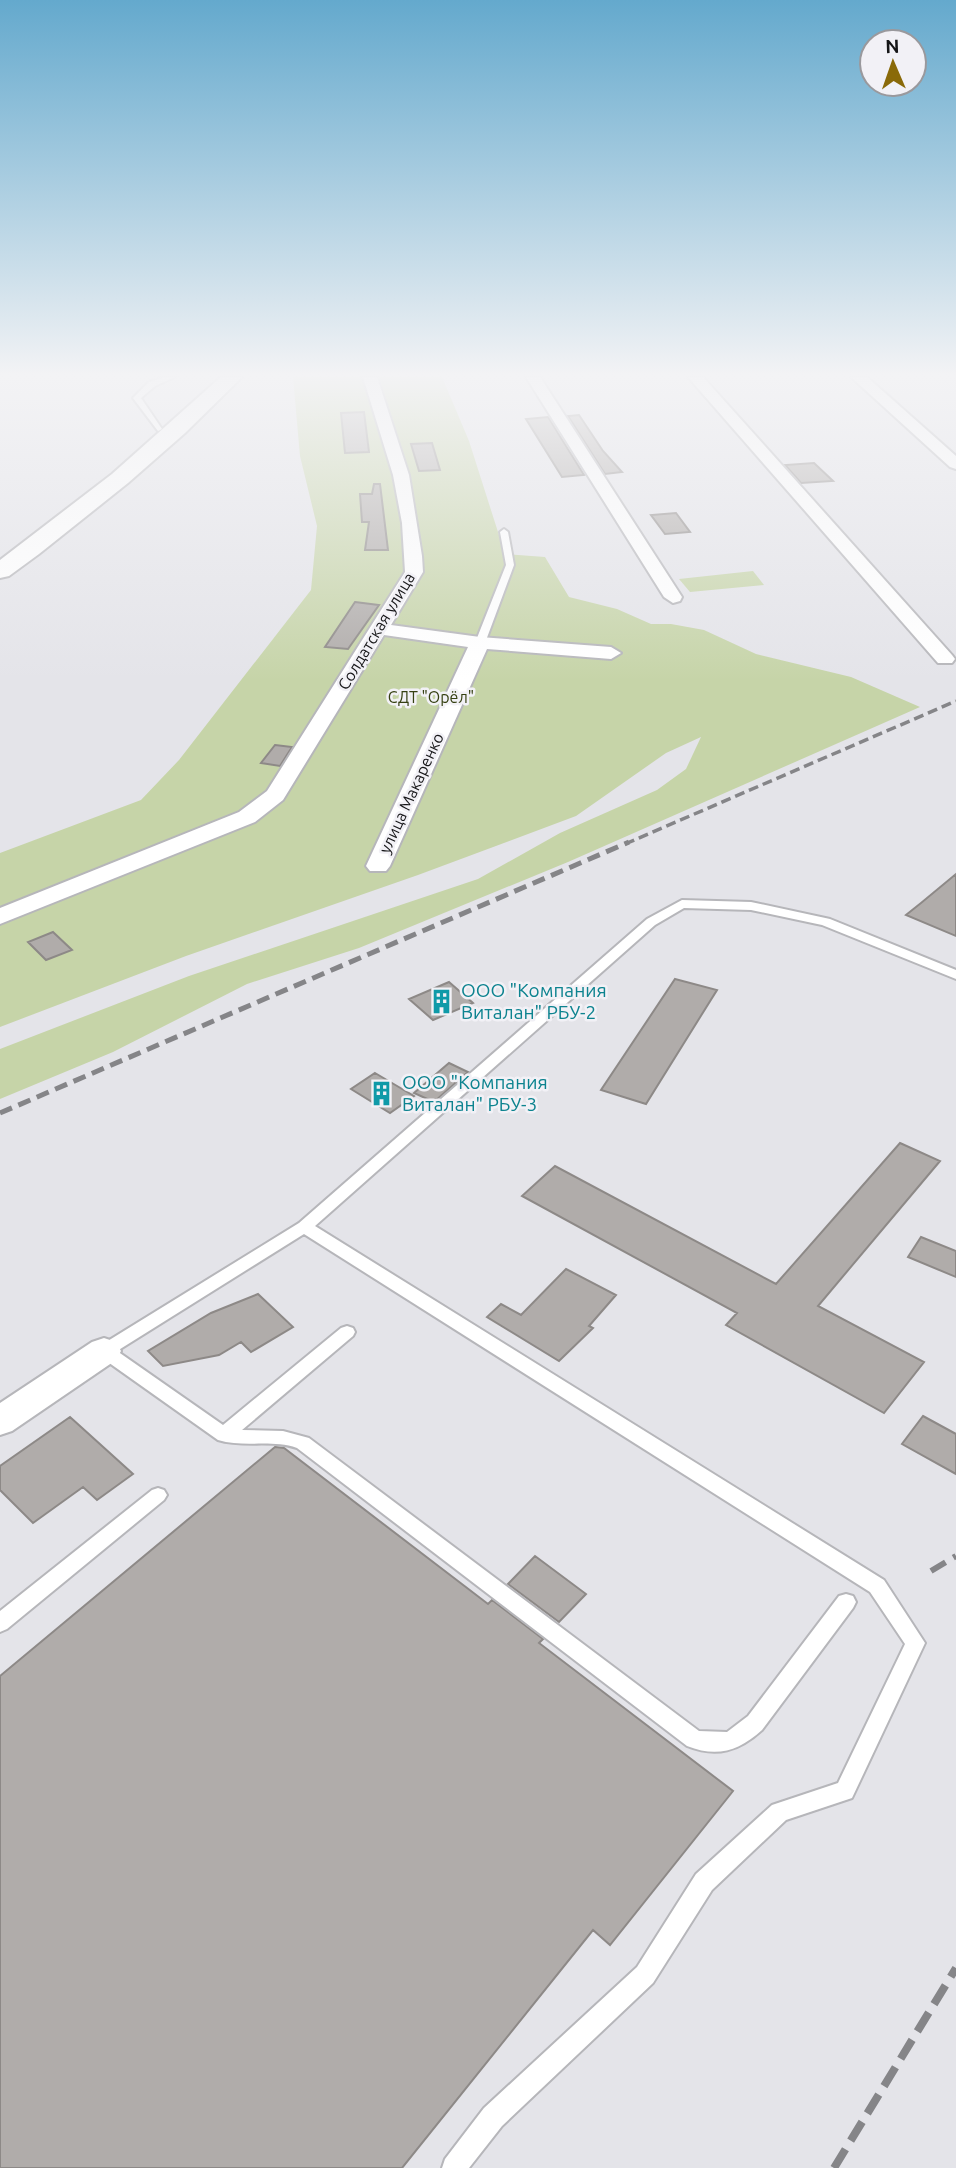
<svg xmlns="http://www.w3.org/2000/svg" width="956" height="2168" viewBox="0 0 956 2168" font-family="Ubuntu,sans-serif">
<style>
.green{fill:#c6d4a8}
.building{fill:#b0acaa;stroke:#8d8987;stroke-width:2}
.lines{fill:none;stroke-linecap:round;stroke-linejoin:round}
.service-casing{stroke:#b6b6ba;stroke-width:4}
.minor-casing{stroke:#b6b6ba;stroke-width:4}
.trunk-casing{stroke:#b6b6ba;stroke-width:4}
.service{fill:#fff;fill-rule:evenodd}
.minor{fill:#fff;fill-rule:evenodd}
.trunk{fill:#fff;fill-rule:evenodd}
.rail-far3{stroke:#858588;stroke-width:3.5;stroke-dasharray:10 5;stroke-linecap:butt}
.rail-far2{stroke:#858588;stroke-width:5;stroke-dasharray:13 7;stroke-linecap:butt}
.rail-far1{stroke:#858588;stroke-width:6;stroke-dasharray:17 9;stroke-linecap:butt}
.rail{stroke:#858588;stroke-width:8;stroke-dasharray:22 10;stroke-linecap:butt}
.labels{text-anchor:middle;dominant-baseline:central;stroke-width:5;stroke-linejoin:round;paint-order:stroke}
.far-street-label{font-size:16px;fill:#151517;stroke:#f2f1f6}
.far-park-label{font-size:16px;fill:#364112;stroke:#f2f1f6}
.culture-label{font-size:19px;fill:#0d838f;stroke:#f2f1f6;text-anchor:start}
</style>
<rect width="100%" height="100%" fill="#e4e4e9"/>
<path class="green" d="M293,377H442L469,441L505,554L545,557L569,597L617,609L651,624H671L704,630L756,654L851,677L920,707L568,862L359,948L247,984L113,1052L0,1099V1049L189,976L478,879L560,833L657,790L686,769L701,737L666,753L576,816L418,875L186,956L0,1027V853L141,800L179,760L311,590L317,526L300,456Z
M753,571L764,585L690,592L679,579Z"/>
<path class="building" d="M364,412L369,452L345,453L341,413Z
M579,415L603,451L622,472L605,474L568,416Z
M548,417L584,475L562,477L526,419Z
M432,443L440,470L419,471L411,444Z
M814,463L833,481L801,483L785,465Z
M374,484H380L388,550H365L369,522H362L360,494H372Z
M676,513L690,532L665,534L651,515Z
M355,602L379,605L348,649L325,647Z
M275,745L292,747L280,766L261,763Z
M956,874V936L906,915L921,903Z
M53,932L72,950L46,960L28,942Z
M675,979L717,990L646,1104L601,1090Z
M449,982L473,1003L433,1020L409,999Z
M449,1063L468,1072L434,1102L414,1093Z
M375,1073L414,1096L390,1113L351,1089Z
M900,1143L940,1161L818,1306L924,1362L884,1413L726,1325L737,1313L522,1196L555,1166L776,1284Z
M921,1237L956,1251V1277L908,1257Z
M566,1269L616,1295L589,1326L593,1328L559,1361L487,1317L501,1304L521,1315Z
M258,1294L293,1327L251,1352L241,1342L219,1355L163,1366L148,1351L211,1313Z
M923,1416L956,1434V1474L902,1444Z
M70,1417L133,1474L97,1500L83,1487L33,1523L0,1490V1466Z
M275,1447L284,1448L488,1604L492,1600L543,1639L539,1643L733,1791L610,1945L593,1930L402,2168H0V1676Z
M535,1556L586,1594L559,1622L508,1584Z"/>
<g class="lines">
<defs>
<path id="service" d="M165,377H175L155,386L141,398L162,429L158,431L133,398L149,382Z
M504,529L508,532L514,565L485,643L480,646L475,643L506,565L500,532Z
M682,900L751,902L830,919L956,970V979L822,925L751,910L684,908L655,925L315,1226L884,1580L925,1643L852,1798L786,1820L712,1890L653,1983L502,2126L469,2168H442L445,2159L484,2108L637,1967L696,1874L772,1805L838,1783L905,1644L870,1592L304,1234L117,1351L223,1425L341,1328L347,1326L353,1328L355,1332L353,1336L242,1430L283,1431L309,1438L699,1731L727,1732L748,1716L839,1596L846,1594L853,1596L856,1602L853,1608L762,1730C739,1751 717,1758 687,1746L297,1448C271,1439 244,1448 218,1440L98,1355L96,1351L98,1347L299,1223L647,919Z
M158,1488L164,1490L167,1495L164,1500L7,1629L0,1632V1611L152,1490Z"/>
<path id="minor" d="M363,377H377L409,475L422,556L423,572L391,625L480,637L611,647L621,653L611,659L487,649L390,866L386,871H370L366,866L468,647L384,635L283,800L255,822L0,924V908L239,812L267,791L405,572L402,523L393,475Z
M526,377H540L682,597L680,601L673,603L664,597Z
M688,377H703L952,655L955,659L952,663H938Z
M851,377H867L956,456V469L950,467Z
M104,1338L116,1342L121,1351L116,1360L12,1431L0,1435V1403L92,1342Z"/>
<path id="trunk" d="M221,377H242L185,433L128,483L39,554L9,576L0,578V560L112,474Z"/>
</defs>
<use href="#service" class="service-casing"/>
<use href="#minor" class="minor-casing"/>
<use href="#trunk" class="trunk-casing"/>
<use href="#service" class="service"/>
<use href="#minor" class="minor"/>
<use href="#trunk" class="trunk"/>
<path class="rail-far3" d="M625,844L956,701"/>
<path class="rail-far2" d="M0,1113L629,842"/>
<path class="rail-far1" d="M931,1571L956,1556"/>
<path class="rail" d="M834,2168L956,1968"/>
</g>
<linearGradient id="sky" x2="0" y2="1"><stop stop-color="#64a9cd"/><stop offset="0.55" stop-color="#f3f3f5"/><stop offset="1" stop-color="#f3f3f5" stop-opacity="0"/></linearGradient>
<rect width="956" height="681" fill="url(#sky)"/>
<defs>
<symbol id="building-bare" viewBox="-9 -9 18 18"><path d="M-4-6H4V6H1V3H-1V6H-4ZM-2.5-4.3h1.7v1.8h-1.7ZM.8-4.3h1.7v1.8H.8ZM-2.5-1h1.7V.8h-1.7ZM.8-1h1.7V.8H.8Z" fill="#0f9aa8" stroke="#f2f1f6" stroke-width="2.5" paint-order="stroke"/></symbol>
</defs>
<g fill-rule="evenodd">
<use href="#building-bare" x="424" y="984" width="35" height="35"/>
<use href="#building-bare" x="364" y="1076" width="35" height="35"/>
</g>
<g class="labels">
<g class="far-street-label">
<text transform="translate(376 631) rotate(-59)">Солдатская улица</text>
<text transform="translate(411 793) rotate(-65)">улица Макаренко</text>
</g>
<g class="far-park-label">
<text x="431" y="697">СДТ "Орёл"</text>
</g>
<g class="culture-label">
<text x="461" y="990">ООО "Компания<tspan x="461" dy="22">Виталан" РБУ-2</tspan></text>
<text x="402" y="1082">ООО "Компания<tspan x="402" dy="22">Виталан" РБУ-3</tspan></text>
</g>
</g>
<g transform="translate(893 63) rotate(358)"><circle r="33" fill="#f2f1f6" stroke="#9a999d" stroke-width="2"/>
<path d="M0-5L12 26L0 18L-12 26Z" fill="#8a6a09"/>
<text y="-10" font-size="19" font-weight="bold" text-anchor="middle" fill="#151517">N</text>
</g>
</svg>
